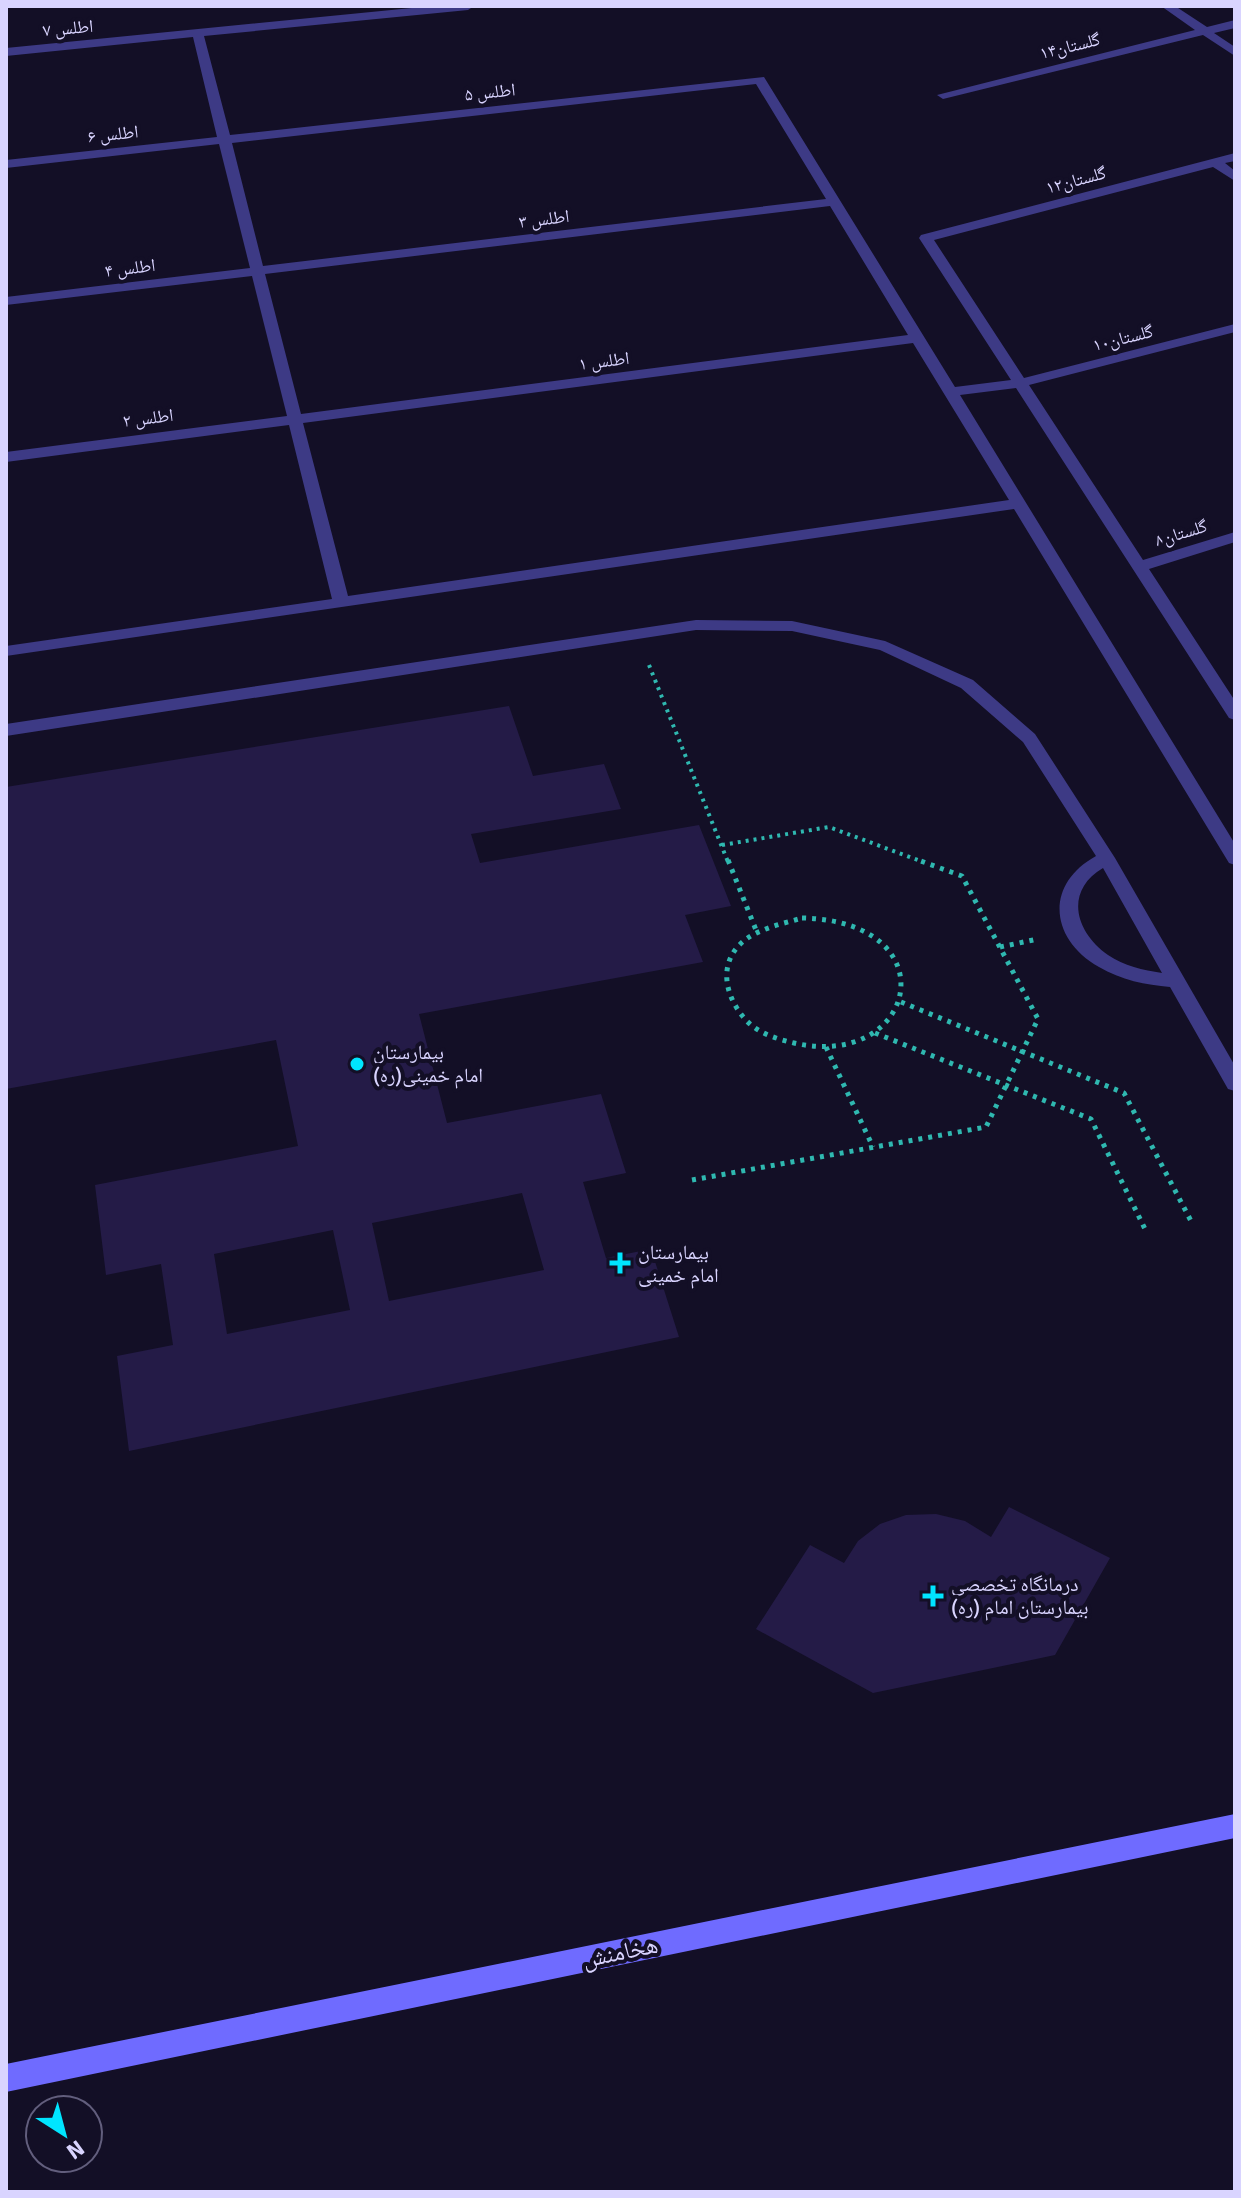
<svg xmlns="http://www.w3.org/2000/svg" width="1241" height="2198" viewBox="0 0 1241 2198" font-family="Signika,'Noto Naskh Arabic',sans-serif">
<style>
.building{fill:#241b47;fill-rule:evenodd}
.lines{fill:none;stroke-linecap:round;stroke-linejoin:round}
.path-far1{stroke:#2fb8b0;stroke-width:4;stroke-dasharray:3 5;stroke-linecap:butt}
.path{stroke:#2fb8b0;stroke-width:5;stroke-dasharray:4 6;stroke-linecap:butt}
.lane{fill:#3d3a85;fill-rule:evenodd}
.street{fill:#3d3a85;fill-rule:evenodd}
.secondary{fill:#6f6bff;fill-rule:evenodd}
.poi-dot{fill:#00e5ff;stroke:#130f26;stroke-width:3}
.labels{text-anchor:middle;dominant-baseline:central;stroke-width:8;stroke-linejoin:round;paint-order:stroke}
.far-street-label{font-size:18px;fill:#d9d4ff;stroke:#130f26}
.poi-label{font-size:20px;fill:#d9d4ff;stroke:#130f26;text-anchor:start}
.near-street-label{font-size:24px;fill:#d9d4ff;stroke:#130f26}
</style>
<rect width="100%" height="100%" fill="#130f26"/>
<path class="building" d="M509,706L533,776L604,764L621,809L471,834L480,863L699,825L731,906L685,915L703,962L419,1014L447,1123L601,1094L626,1173L583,1182L606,1258L651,1249L679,1337L129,1451L117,1356L173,1345L161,1264L106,1275L95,1185L298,1146L276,1040L6,1089V787ZM522,1193L544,1270L389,1301L372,1223ZM333,1230L350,1310L227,1334L214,1254Z
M1009,1507L1110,1558L1055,1655L873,1693L756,1629L810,1545L844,1563L858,1541L880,1524L906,1515L936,1514L965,1521L991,1537Z"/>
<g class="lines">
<path class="path-far1" d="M649,665L728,862
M722,845L829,827L923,862"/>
<path class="path" d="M728,860L756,930
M802,918C951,921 918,1071 794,1043C777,1039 757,1033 745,1019C718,988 719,948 761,931C774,925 789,922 802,918Z
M1000,947L1038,939
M901,1002L1124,1093L1191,1221
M875,1033L1091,1119L1146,1231
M826,1047L873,1147
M692,1180L986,1127L1038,1019L962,876L918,860"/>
<path class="lane" d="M696,620L792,621L885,641L973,680L1035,734L1115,858L1235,1066V1091L1228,1089L1170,987C1146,985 1121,980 1099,967C1050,939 1044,885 1096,856L1023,742L961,688L880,650L792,631L696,630L6,736V724ZM1103,868L1162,973C1143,970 1124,966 1108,955C1075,932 1064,891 1103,868Z"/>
<path class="street" d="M432,6H474L468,10L204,36L230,135L764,77L955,387L1011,380L919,238L921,235L1235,153V161L1225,163L1235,171V181L1213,167L934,240L1024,378L1235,324V332L1029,385L1143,560L1235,532V542L1149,569L1235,701V720L1229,718L1016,388L960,395L1235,844V865L1229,863L1014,509L6,656V646L332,599L289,425L6,462V452L287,416L252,276L6,305V297L250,268L219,144L6,168V160L217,137L193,37L6,56V48ZM756,84L826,199L263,266L232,143ZM830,206L908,335L301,414L265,274ZM913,343L1009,500L348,596L303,423Z
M1161,6H1175L1207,27L1235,20V28L1214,33L1235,47V56L1203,35L943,99L937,95L1195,30Z"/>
<path class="secondary" d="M1235,1814V1838L6,2092V2064Z"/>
</g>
<g class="poi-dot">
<circle cx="357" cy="1064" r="8"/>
<path d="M616 1251h8v8h8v8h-8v8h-8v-8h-8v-8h8z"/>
<path d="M929 1584h8v8h8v8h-8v8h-8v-8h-8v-8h8z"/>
</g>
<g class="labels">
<g class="far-street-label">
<text transform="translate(68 28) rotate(-5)">اطلس ۷</text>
<text transform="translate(1070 46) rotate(-14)">گلستان۱۴</text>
<text transform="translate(490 92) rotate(-6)">اطلس ۵</text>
<text transform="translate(113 134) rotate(-6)">اطلس ۶</text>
<text transform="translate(1076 180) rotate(-15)">گلستان۱۲</text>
<text transform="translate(544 219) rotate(-7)">اطلس ۳</text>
<text transform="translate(130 268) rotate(-7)">اطلس ۴</text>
<text transform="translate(1123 338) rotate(-14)">گلستان۱۰</text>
<text transform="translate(604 361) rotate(-7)">اطلس ۱</text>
<text transform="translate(148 418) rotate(-7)">اطلس ۲</text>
<text transform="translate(1181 533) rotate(-17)">گلستان۸</text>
</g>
<g class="poi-label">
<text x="373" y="1052">بیمارستان<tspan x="373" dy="23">امام خمینی(ره)</tspan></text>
<text x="638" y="1252">بیمارستان<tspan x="638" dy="23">امام خمینی</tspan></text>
<text x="951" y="1584">درمانگاه تخصصی<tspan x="951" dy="23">بیمارستان امام (ره)</tspan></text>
</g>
<g class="near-street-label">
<text transform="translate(620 1952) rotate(-12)">هخامنش</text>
</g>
</g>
<rect width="1241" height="2198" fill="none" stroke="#d9d4ff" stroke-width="16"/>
<g transform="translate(64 2134) rotate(144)"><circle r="38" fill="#130f26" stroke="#625e7d" stroke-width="2"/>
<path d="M0-6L14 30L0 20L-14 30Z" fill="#00e5ff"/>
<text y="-12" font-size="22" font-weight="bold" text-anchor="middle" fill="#d9d4ff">N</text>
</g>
</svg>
